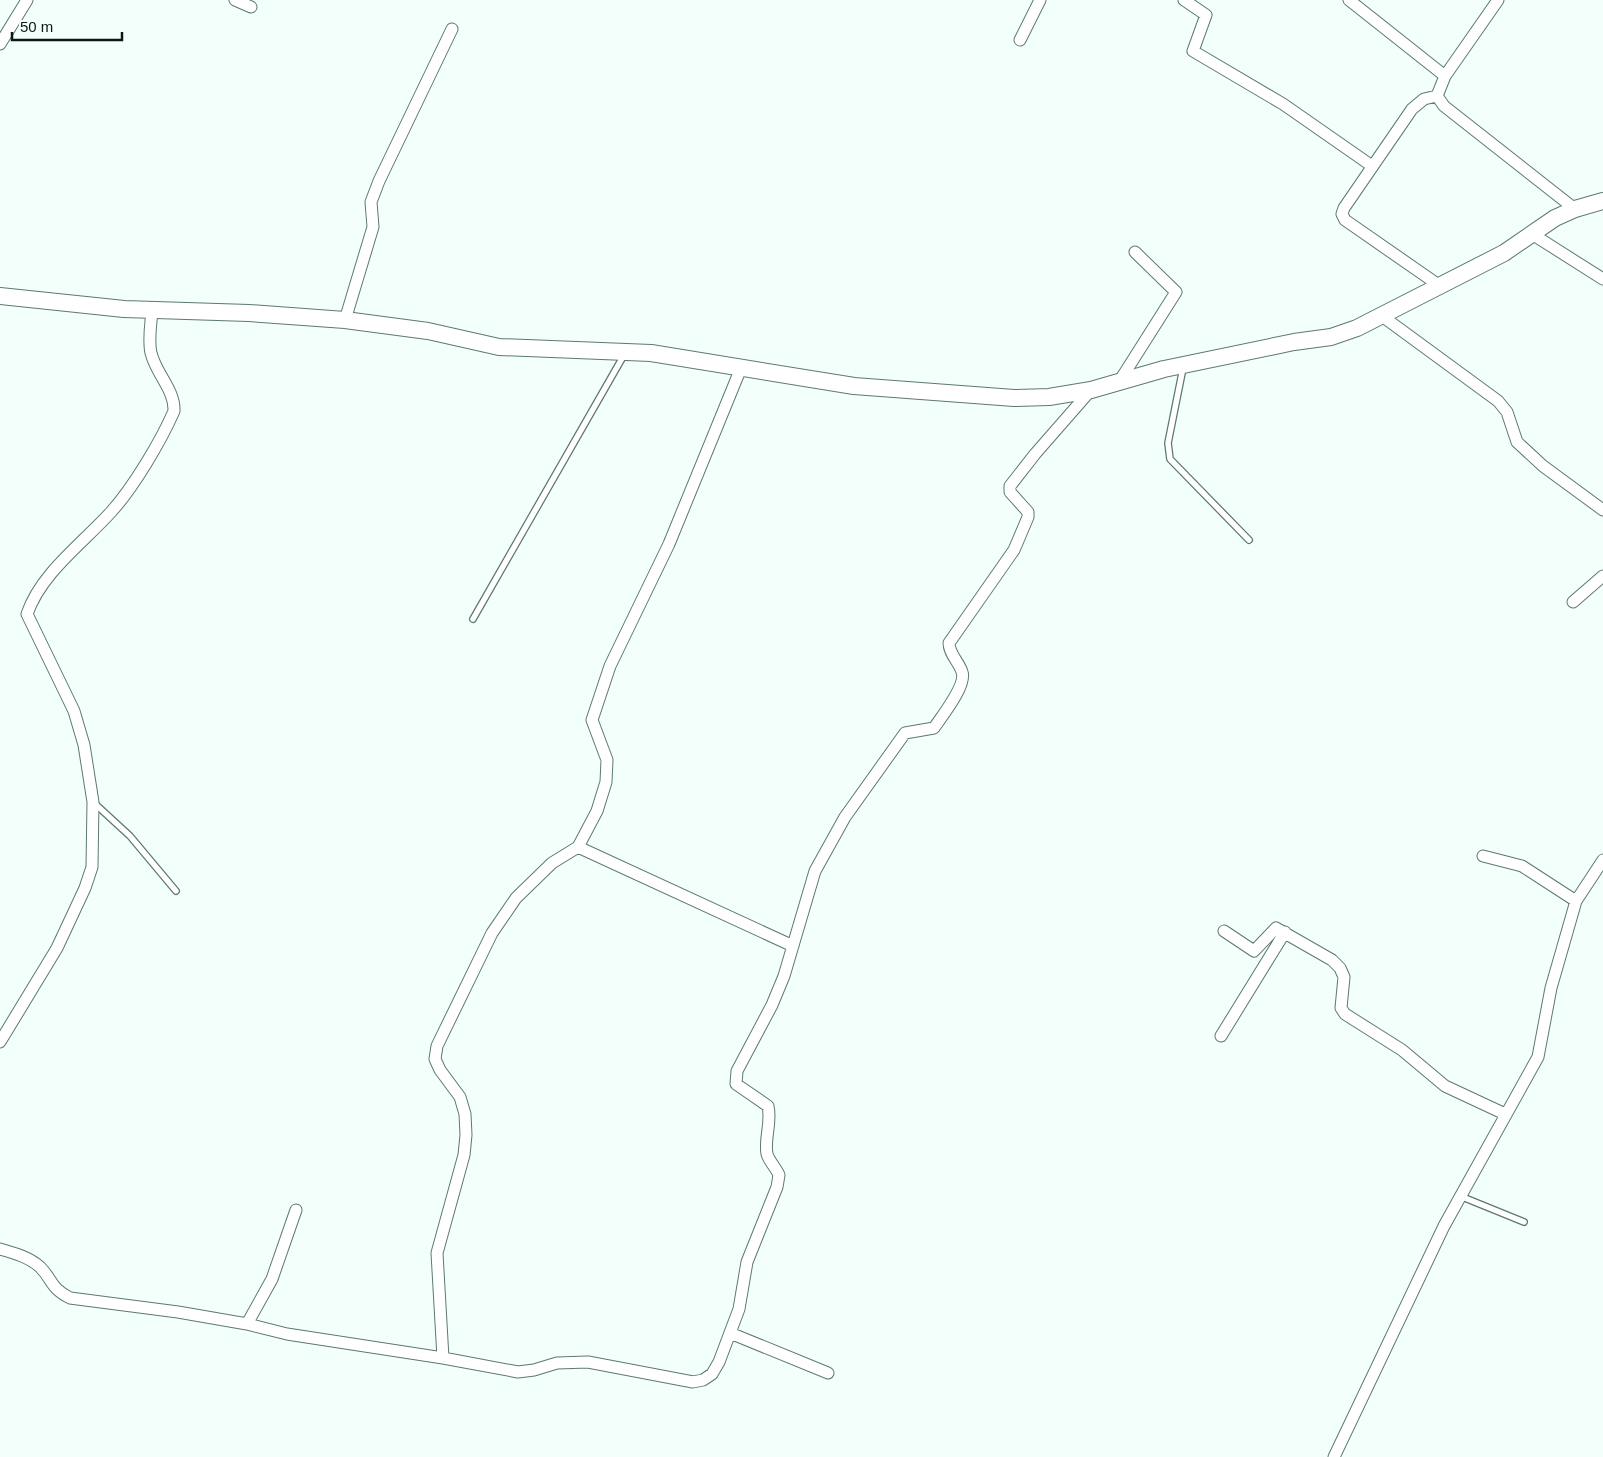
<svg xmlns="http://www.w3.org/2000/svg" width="1603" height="1457" viewBox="0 0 1603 1457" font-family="Arial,sans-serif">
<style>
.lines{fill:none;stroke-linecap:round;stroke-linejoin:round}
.lane-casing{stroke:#5d796f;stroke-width:8}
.street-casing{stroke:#5d796f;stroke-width:13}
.secondary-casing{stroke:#5d796f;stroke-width:18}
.lane{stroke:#fff;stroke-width:5.5}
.street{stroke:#fff;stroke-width:11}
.secondary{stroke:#fff;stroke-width:16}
</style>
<rect width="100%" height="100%" fill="#f2fffa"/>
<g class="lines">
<defs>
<path id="lane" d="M1183,368L1168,443L1170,459L1249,540
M473,619L624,355
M93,802L130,836L176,891
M1460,1196L1524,1222"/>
<path id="street" d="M235,0L251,7
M1184,0L1206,15L1193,51L1283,104L1372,166
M1349,0L1445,76
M1498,0L1445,76L1437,96L1444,106L1575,209
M1020,40L1040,0
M0,44L27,0
M1437,96L1424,99L1412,109L1344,208L1342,214L1345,220L1440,286
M1532,234L1603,279
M1382,316L1498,401L1507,412L1517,442L1543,466L1603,510
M345,320L373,227L371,202L379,181L452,29
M1119,382L1176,292L1135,252
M1573,602L1603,576
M578,847L793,946
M1483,856L1522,866L1576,901
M1224,931L1254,951L1276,928L1332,960L1340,968L1344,977L1341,1008L1345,1014L1402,1050L1445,1086L1505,1114
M1221,1036L1285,932
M0,1042L57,948L85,888L92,867L93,802L84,745L74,711L27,614C41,573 83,543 111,512C133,488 161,441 174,411C175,390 156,374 151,353C148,340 151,324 152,310
M0,1249C14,1253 29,1257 40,1267C53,1280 50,1288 70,1298L178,1312L247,1324L287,1334L443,1358L437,1253L464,1155L466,1135L465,1114L460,1097L440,1070L435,1059L437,1046L492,933L516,898L552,863L578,847L597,811L606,782L607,760L592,720L610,666L669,544L741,368
M247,1324L272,1279L296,1210
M730,1333L828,1373
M443,1358L518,1372L534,1370L557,1363L588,1362L693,1382L703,1380L712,1374L719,1362L739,1309L747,1262L777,1187L779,1175C776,1168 769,1161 767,1154C764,1138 772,1123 768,1106L736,1084L737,1071L772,1005L784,976L815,871L845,817L905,733L934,728C942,716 967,685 962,672C959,662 949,654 949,643L1014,550L1028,517V512L1010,492V486L1035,454L1091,390
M1334,1457L1444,1226L1538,1057L1551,988L1576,901L1603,860"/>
<path id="secondary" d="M0,296L124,309L249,313L345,320L428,331L499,347L651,353L854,386L1014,398L1049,397L1091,390L1164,369L1294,342L1331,337L1357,328L1504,253L1555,218L1575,209L1603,201"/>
</defs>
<use href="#lane" class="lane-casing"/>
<use href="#street" class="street-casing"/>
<use href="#secondary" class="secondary-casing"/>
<use href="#lane" class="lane"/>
<use href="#street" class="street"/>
<use href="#secondary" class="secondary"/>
</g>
<path d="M12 32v8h110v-8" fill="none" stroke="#0d1814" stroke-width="2.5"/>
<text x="20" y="32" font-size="15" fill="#0d1814" stroke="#f2fffa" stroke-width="4" paint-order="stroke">50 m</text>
</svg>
